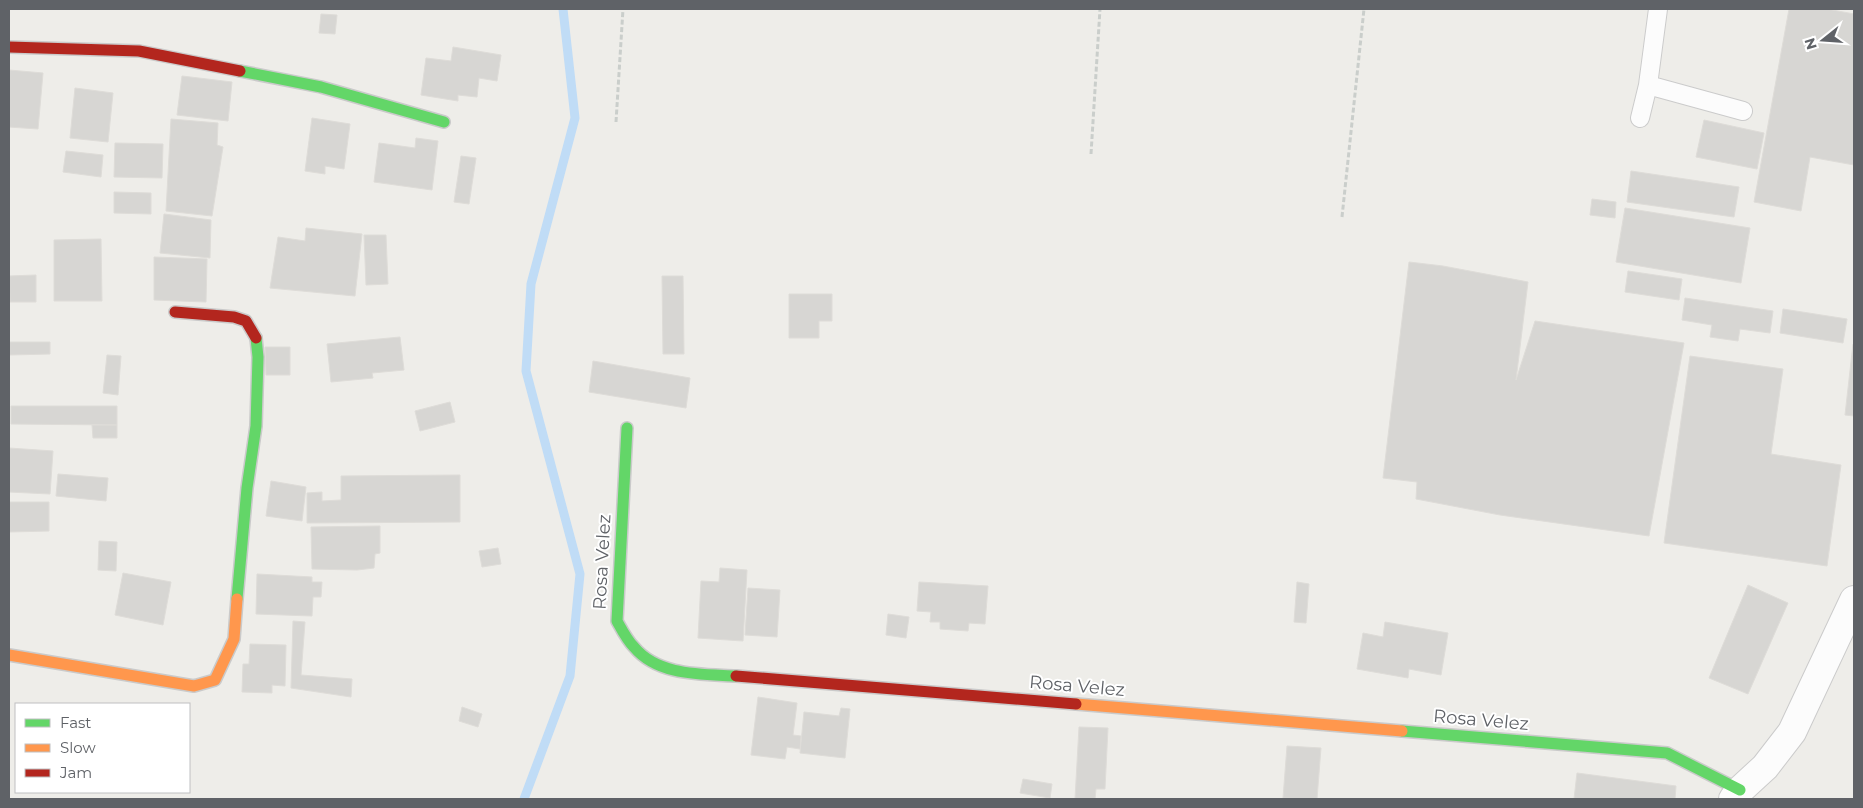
<svg xmlns="http://www.w3.org/2000/svg" width="1863" height="808" viewBox="0 0 1863 808" font-family="Montserrat,sans-serif">
	<style>
		.lines { fill: none; stroke-linecap: round; stroke-linejoin: round }
		.stream { stroke: #c0dcf6; stroke-width: 9 }
		.building { fill: #d7d6d3; stroke: #dedcd8 }
		.lane-casing { stroke: #cbcbcb; stroke-width: 20 }
		.street-casing { stroke: #cbcbcb; stroke-width: 30 }
		.fast-casing { stroke: #cacaca; stroke-width: 14 }
		.slow-casing { stroke: #cacaca; stroke-width: 14 }
		.jam-casing { stroke: #cacaca; stroke-width: 14 }
		.path { stroke: #cacecb; stroke-width: 3; stroke-dasharray: 5 2.5; stroke-linecap: butt }
		.lane { stroke: #fcfcfc; stroke-width: 18 }
		.street { stroke: #fcfcfc; stroke-width: 28 }
		.fast { stroke: #63d668; stroke-width: 11 }
		.slow { stroke: #ff974d; stroke-width: 11 }
		.jam { stroke: #b3261e; stroke-width: 11 }
		.labels { text-anchor: middle; dominant-baseline: central; stroke-width: 4; stroke-linejoin: round; paint-order: stroke }
		.street-label { font-size: 18px; fill: #5f6267; stroke: #fff }
	</style>
	<rect width="100%" height="100%" fill="#eeede9"/>
	<g class="lines">
		<path class="stream" d="M524,799L570,676L580,574L526,371L531,284L575,118L563,9"/>
	</g>
	<path class="building" d="M1789,9H1827L1854,14V165L1810,157L1801,211L1754,202Z
		M321,14L337,15L335,34L319,33Z
		M453,47L501,55L497,81L479,78L477,97L458,95V101L421,95L426,58L451,61Z
		M9,70L43,73L38,129L9,127Z
		M182,76L232,82L228,121L177,115Z
		M75,88L113,93L108,142L70,138Z
		M312,118L350,124L344,169L325,166V174L305,171Z
		M171,119L218,123L217,145L223,147L212,216L166,211Z
		M1704,120L1764,133L1757,169L1696,157Z
		M416,138L438,141L432,190L374,182L379,143L415,148Z
		M115,143L163,144L162,178L114,177Z
		M66,151L103,155L101,177L63,172Z
		M461,156L476,158L469,204L454,202Z
		M1631,171L1739,187L1734,217L1627,202Z
		M114,192L151,193V214L114,213Z
		M1592,199L1616,202L1615,218L1590,215Z
		M1625,208L1750,228L1741,283L1616,262Z
		M164,214L211,220L210,258L160,253Z
		M306,228L362,234L355,296L270,288L278,237L305,241Z
		M364,235H386L388,284L366,285Z
		M101,239L102,301H54V240Z
		M154,257L207,259L206,302L154,300Z
		M1409,262L1443,266L1528,282L1516,380L1535,321L1684,343L1649,536L1500,515L1416,499L1417,482L1383,478Z
		M1628,271L1682,279L1679,300L1625,292Z
		M36,275V302H10L9,276Z
		M662,276H683L684,354H663Z
		M789,294H832V321H819V338H789Z
		M1685,298L1773,311L1770,333L1740,329L1738,341L1710,337L1712,325L1682,320Z
		M1783,309L1847,319L1843,343L1780,333Z
		M400,337L404,370L372,373L373,378L331,382L327,344Z
		M9,342H50V354L9,355Z
		M1853,344H1854V416L1845,415Z
		M265,347H290V375H266Z
		M107,355L121,356L118,395L103,393Z
		M1690,356L1783,369L1771,454L1841,465L1827,566L1664,543Z
		M593,361L690,378L686,408L589,392Z
		M450,402L455,422L420,431L415,411Z
		M11,406H117V425L11,424Z
		M92,425H117V438H93Z
		M9,448L53,451L50,494L9,492Z
		M58,474L108,478L106,501L56,496Z
		M460,475V522L307,523V493L322,492V501L341,500V476Z
		M271,481L306,487L302,521L266,516Z
		M9,502H49V531L9,532Z
		M380,526V553L375,554L374,568L357,570L312,569L311,527Z
		M99,541L117,542L116,571L98,570Z
		M498,548L501,564L482,567L479,551Z
		M720,568L747,570L743,641L698,638L701,581L719,582Z
		M123,573L171,582L163,625L115,615Z
		M257,574L312,577V582H322L321,597H313L312,616L256,614Z
		M919,582L988,586L985,624L969,623L968,631L940,629V622H930L931,612L917,611Z
		M1297,582L1309,584L1306,623L1294,622Z
		M1748,585L1788,603L1748,694L1709,678Z
		M748,588L780,590L777,637L745,635Z
		M888,614L909,617L906,638L886,635Z
		M293,621L305,622L301,675L352,679L351,697L291,688Z
		M1385,622L1448,633L1441,675L1409,669L1408,678L1357,669L1363,633L1383,637Z
		M250,644L286,645L285,686L272,685V693L242,692L243,664H249Z
		M758,697L797,703L793,735L801,736L800,749L787,747L785,759L751,755Z
		M462,707L482,714L478,727L459,721Z
		M841,708L850,709L845,758L800,753L804,712L839,716Z
		M1079,727L1108,728L1105,789H1096L1095,799H1075Z
		M1287,746L1321,748L1317,799L1283,798Z
		M1577,773L1676,786L1675,799H1574Z
		M1023,779L1052,784L1050,798L1020,793Z"/>
	<g class="lines">
		<defs>
			<path id="lane" d="M1648,85L1743,111
				M1640,118L1648,85L1658,9"/>
			<path id="street" d="M1733,799L1740,790L1765,767L1792,732L1854,600"/>
			<path id="fast" d="M240,71L321,87L444,122
				M627,428L617,621C622,630 627,640 634,647C658,676 701,674 736,676
				M237,599L247,488L256,426L258,357L256,338
				M1402,731L1667,753L1740,790"/>
			<path id="slow" d="M9,655L194,686L215,680L234,639L237,599
				M1076,704L1402,731"/>
			<path id="jam" d="M9,47L139,51L240,71
				M175,312L234,317L246,321L256,338
				M736,676L1076,704"/>
		</defs>
		<use href="#lane" class="lane-casing"/>
		<use href="#street" class="street-casing"/>
		<use href="#fast" class="fast-casing"/>
		<use href="#slow" class="slow-casing"/>
		<use href="#jam" class="jam-casing"/>
		<path class="path" d="M616,122L623,9
			M1091,154L1100,9
			M1342,217L1364,9"/>
		<use href="#lane" class="lane"/>
		<use href="#street" class="street"/>
		<use href="#fast" class="fast"/>
		<use href="#slow" class="slow"/>
		<use href="#jam" class="jam"/>
	</g>
	<g class="labels">
		<g class="street-label">
			<text transform="translate(602 562) rotate(-87)">Rosa Velez</text>
			<text transform="translate(1077 686) rotate(5)">Rosa Velez</text>
			<text transform="translate(1481 720) rotate(5)">Rosa Velez</text>
		</g>
	</g>
	<rect width="1863" height="808" fill="none" stroke="#5f6267" stroke-width="20"/>
	<rect x="15" y="703" width="175" height="90" fill="#ffffff" stroke="#bfc0c2"/>
	<rect x="25" y="719" width="25" height="8" fill="#63d668" stroke="#bfc0c2"/>
	<text x="60" y="728" font-size="15" fill="#5f6267">Fast</text>
	<rect x="25" y="744" width="25" height="8" fill="#ff974d" stroke="#bfc0c2"/>
	<text x="60" y="753" font-size="15" fill="#5f6267">Slow</text>
	<rect x="25" y="769" width="25" height="8" fill="#b3261e" stroke="#bfc0c2"/>
	<text x="60" y="778" font-size="15" fill="#5f6267">Jam</text>
	<g transform="translate(1823 40) rotate(253)" stroke="#ffffff" stroke-width="4" paint-order="stroke">
	<path d="M0-4L9 19L0 12L-9 19Z" fill="#5f6267"/>
	<text y="-8" font-size="14" font-weight="bold" text-anchor="middle" fill="#5f6267">N</text>
	</g>
</svg>
